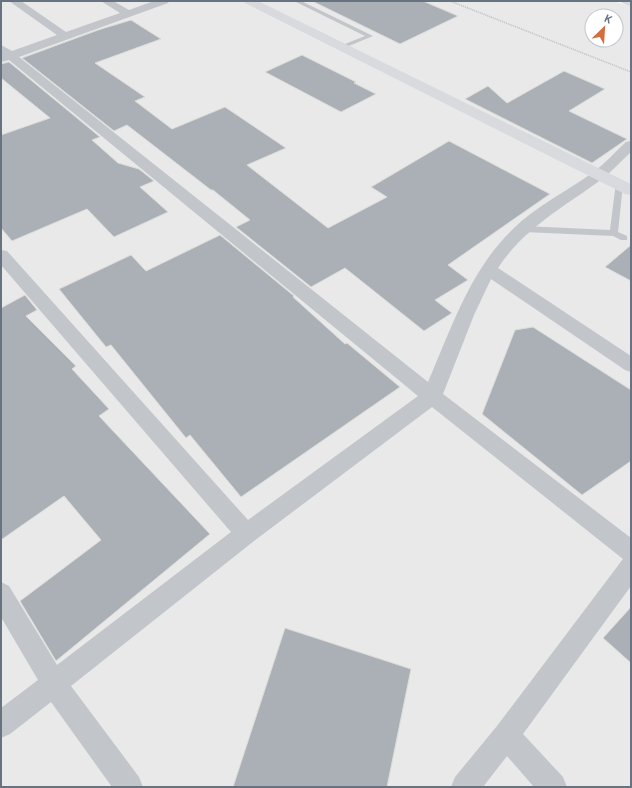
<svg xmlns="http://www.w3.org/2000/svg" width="632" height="788" viewBox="0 0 632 788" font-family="Barlow,sans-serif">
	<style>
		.built { fill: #e8e9e8; fill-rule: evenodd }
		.building { fill: #aab0b6; stroke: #dcdcda }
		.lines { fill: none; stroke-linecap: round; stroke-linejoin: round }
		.path { stroke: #bcbec1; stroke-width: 1.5; stroke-dasharray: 1 1; stroke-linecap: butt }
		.lane { fill: #c2c5c9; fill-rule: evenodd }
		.street { fill: #c2c5c9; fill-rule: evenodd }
		.secondary { fill: #d8dade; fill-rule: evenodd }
	</style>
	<rect width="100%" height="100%" fill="#fafaf8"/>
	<path class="built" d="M1,1H614L631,7V787H1ZM592,16H616V40H592Z"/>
	<path class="building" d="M312,1H423L458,16L400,44Z
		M131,20L161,39L95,63L145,97L135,101L172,129L225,107L286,148L247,165L328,228L387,197L371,187L449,141L550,194L448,265L468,280L435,300L452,313L424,331L345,268L311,287L236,227L250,220L213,190H211L127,125L114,131L22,58L98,30Z
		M302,55L356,82L354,83L376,94L341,112L265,72Z
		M9,62L100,137L92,140L118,163L139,169L154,181L140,187L168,212L114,237L87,209L12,241L1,228V135L50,118L1,78V64Z
		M564,71L605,89L569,111L627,139L592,163L465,99L488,86L507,103Z
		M220,235L294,296L293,297L345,344L347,343L400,387L241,497L190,435L186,438L111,345L106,347L59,289L131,255L146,271Z
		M631,245V281L605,267Z
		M25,295L37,310L26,316L76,366L72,369L109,409L99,416L210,534L56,661L20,601L101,540L64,496L1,540V308Z
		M533,327L631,390V461L582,495L482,414L515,330Z
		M631,607V663L603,638Z
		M285,628L411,669L387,787H233Z"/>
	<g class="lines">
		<path class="path" d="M450,1L631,72"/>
		<path class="lane" d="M294,1H301L373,36L344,48H340V46L365,36Z
			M616,182H619L623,184L618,232L627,236V240H621L613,236L524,232L520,229L524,226L610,230Z"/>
		<path class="street" d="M9,1H21L66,32L120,13L101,1H113L129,10L154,1H169L168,3L19,57L428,382C451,329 470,270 513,229C536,206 566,192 592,173C605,164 615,152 626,142L631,141V152C621,161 612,171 602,179C564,207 524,228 498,268L631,356V372L625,370L491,279L474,315L443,394L631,538V586L523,734L563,777L567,787H534L507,756L483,787H451L455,777L497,726L623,559L432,407L254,541L71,686L139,777L143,787H112L51,702L10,734L1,738V708L38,680L1,617V582L9,586L57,665L231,532L1,265V250L7,251L248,520L418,396L9,60L1,62V55H2L1,45L12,51L57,35Z"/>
		<path class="secondary" d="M243,1H258L631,184V195L625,194L245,3Z
			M620,1H631V7L622,3Z"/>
	</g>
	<rect width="632" height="788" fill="none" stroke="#677380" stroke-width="4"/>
	<g transform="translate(604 28) rotate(25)"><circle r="19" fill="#ffffff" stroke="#c2c7cc"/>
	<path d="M0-3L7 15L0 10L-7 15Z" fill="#d26f40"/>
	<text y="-6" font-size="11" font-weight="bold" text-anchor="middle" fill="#677380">K</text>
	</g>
</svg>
